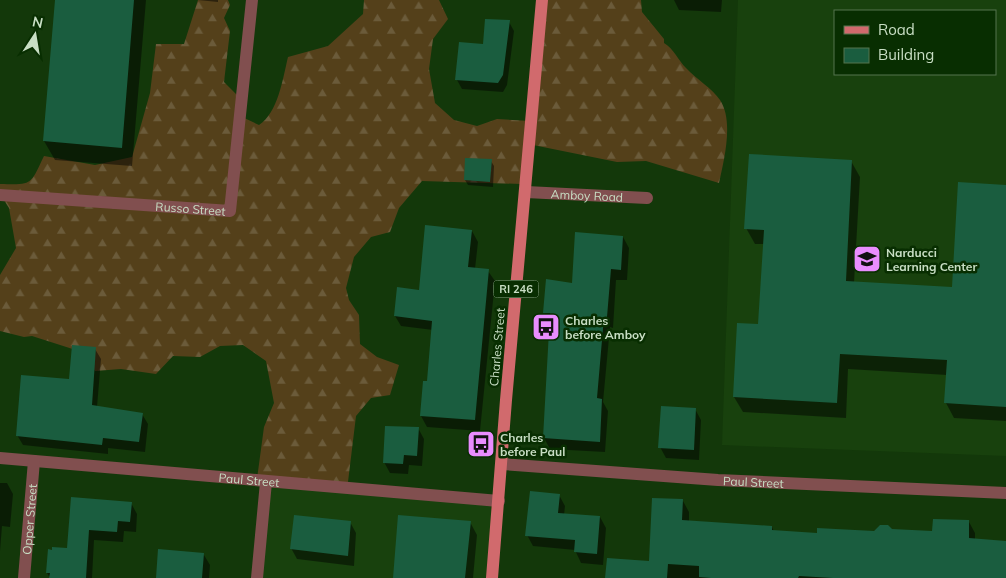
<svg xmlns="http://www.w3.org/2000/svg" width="1006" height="578" viewBox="0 0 1006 578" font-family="Mulish,sans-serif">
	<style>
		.built { fill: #18410d; fill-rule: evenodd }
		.forest { fill: url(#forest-firs) }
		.shadow { fill: #0007 }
		.building { fill: #1a5d3f }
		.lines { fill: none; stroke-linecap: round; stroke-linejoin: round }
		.street { stroke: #814f4f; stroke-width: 12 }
		.primary { stroke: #d16a6d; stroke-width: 12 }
		.labels { text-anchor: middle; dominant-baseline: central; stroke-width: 5; stroke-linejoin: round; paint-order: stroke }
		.shield { fill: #082e01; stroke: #8ea98a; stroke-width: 1 }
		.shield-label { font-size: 11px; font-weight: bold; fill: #c8dec4 }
		.street-label { font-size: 12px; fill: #c8dec4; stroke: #082e01 }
		.poi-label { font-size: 12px; font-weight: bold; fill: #c8dec4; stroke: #082e01; text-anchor: start }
	</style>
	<defs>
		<pattern id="forest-firs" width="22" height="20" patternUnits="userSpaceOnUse" patternTransform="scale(1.25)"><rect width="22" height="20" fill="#54401a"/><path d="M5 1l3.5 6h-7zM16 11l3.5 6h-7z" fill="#6b5b3a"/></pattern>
	</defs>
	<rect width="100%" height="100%" fill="#13380a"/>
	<path class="built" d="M738,0H1006V456L722,445ZM835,11H995V74H835Z
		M265,486L492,503L490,578H258Z"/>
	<path class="forest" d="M198,0H228L230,5L224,18L230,31L224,82L239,97L240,116L259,125C278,113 283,78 288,57L328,46L363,14L364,0H439L448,19L433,39L429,69L435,103L454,120L477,126L497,119L530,121L542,0H641L642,12L664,39V43C674,49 678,60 686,68C696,79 712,88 720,100C734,121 724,160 719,183L646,161L617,162L533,145L522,184L422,181L399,208L390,232L371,237L354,257L346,288L349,300L359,315L360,344L377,357L399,365L390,395L371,398L356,416L347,490L257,479L264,427L274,403L266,361L243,345L220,346L200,357L173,356L156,374L121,369L95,371L82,352L32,336L24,337L0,331V275L16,248L9,208L0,194V184C33,185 30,185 44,156L95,165L132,157L150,93L156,44H184Z"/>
	<path class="shadow" d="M56,0H146L132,166L55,160L44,141Z
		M198,0H218V2Z
		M674,0H722L721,12L679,10Z
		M509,22L514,31L507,85L503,92L462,89L457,80Z
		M491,161L494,166L493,187L468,185L465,180Z
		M851,161L860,177L854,283L953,288L1006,186V421L954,418L946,403L947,375L848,369L846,418L743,412L734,397L759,326L764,244H755L746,228Z
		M472,231L478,242L475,269L488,271L495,281L480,431L427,427L421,416L428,383L433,330L401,326L395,316L420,291Z
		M623,237L629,248L627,280H616L613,328L610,327L603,402L608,411L605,452L550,449L544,438L551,324L545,313Z
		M95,349L101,359L97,407L142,414L148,424L145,452L108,448V454L23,445L17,435L70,381Z
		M695,409L701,420L699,460L666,458L660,447Z
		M418,428L424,439L422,466L409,465L408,474L390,473L384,462Z
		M0,483H7L13,494L10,527L2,526L0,551Z
		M559,495L565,506L564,515L600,517L606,528L603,565L581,563L575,550L533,546L527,535Z
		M72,498L131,503L137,514L136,532L124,531L123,542L94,540L92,578H50L47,573L68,550Z
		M683,501L689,512V521L772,527L774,532L818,534L892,530L933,532L969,522L975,533V540L1006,542V578H607L650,562Z
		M350,522L356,533L354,566L297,559L291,548Z
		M470,522L477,535L473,578H394Z
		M204,555L210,565L209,578H157Z"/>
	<path class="building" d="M55,0H134L122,148L43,141Z
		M485,19L510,20L503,75L498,83L455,80L459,42L483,44Z
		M749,154L852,160L846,281L952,287L958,182L1006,185V407L944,403L947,360L840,354L837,403L733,397L737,323L758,324L764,230L744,229Z
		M465,158L492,159L490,182L464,180Z
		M425,225L472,230L468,267L489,269L475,420L420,416L423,381H427L432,321L394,316L397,287L419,290Z
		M575,232L623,236L621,270L611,269L607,317H604L597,398L602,399L600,442L543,438L550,313H543L546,279L572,283Z
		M72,345L96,347L92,405L143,413L139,442L103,438L102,445L16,436L21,375L69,379Z
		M661,406L696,408L694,450L658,448Z
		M385,426L419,427L417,456L404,455L403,464L383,463Z
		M530,491L560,494L558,513L600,516L597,554L574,552L575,540L525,536Z
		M71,497L132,502L130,522L118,521L117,532L89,530L86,578H49L50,573H46L48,549L52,550V547L67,548Z
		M652,498L683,499L682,520L772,526V530L817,533V528L874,531L880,525H888L892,529L932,531L933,519L969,520V538L1006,541V578H833L799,576L798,578H711L699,577V566L668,564L667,578H605L607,558L649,561Z
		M294,515L351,521L348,556L290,549Z
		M398,515L471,521L465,578H393Z
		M158,549L204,553L202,578H156Z"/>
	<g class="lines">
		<g class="street">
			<path id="s1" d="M526,192L647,198"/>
			<path id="s2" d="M0,195L230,211L252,0"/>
			<path id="s3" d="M0,458L499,501"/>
			<path id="s4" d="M502,464L718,480L1006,493"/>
			<path id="s5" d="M24,578L34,461"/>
			<path d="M257,578L266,482"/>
		</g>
		<path class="primary" d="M492,578L506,400L542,0"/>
	</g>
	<defs>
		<symbol id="school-square" viewBox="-11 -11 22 22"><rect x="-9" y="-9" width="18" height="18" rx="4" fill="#e98dfe" stroke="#082e01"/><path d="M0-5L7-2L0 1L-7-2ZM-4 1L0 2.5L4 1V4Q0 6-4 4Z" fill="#111"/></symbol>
		<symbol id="bus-square" viewBox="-11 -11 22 22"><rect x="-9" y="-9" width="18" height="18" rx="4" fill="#e98dfe" stroke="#082e01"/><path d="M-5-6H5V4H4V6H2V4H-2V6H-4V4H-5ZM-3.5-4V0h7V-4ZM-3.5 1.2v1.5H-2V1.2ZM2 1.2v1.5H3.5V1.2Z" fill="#111"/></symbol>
	</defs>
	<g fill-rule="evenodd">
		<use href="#school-square" x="851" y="243" width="32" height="32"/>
		<use href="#bus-square" x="530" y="311" width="32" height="32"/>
		<use href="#bus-square" x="465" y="428" width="32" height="32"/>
	</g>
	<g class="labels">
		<rect class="shield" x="493.5" y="280.5" width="45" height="17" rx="4"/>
		<g class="shield-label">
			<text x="516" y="289">RI 246</text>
		</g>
		<g class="street-label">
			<text stroke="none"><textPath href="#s1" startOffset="61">Amboy Road</textPath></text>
			<text stroke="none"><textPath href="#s2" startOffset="191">Russo Street</textPath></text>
			<text transform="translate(497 347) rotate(-85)">Charles Street</text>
			<text stroke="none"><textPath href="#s3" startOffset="250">Paul Street</textPath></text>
			<text stroke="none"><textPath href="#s4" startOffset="252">Paul Street</textPath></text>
			<text stroke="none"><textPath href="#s5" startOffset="59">Opper Street</textPath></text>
		</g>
		<g class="poi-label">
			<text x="886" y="252">Narducci<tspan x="886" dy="14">Learning Center</tspan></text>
			<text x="565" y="320">Charles<tspan x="565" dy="14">before Amboy</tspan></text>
			<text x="500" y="437">Charles<tspan x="500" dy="14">before Paul</tspan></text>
		</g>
	</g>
	<rect x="834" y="10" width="162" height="65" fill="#082e01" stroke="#55744f"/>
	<rect x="844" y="26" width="25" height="8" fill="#d16a6d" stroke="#55744f"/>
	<text x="878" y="35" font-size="15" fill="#c8dec4">Road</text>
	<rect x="844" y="48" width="25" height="15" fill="#1a5d3f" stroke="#55744f"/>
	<text x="878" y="60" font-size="15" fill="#c8dec4">Building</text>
	<g transform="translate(35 35) rotate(12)" stroke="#082e01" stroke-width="4" paint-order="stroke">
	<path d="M0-4L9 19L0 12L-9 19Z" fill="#c8dec4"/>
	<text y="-8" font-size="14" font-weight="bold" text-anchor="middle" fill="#c8dec4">N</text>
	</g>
</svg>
